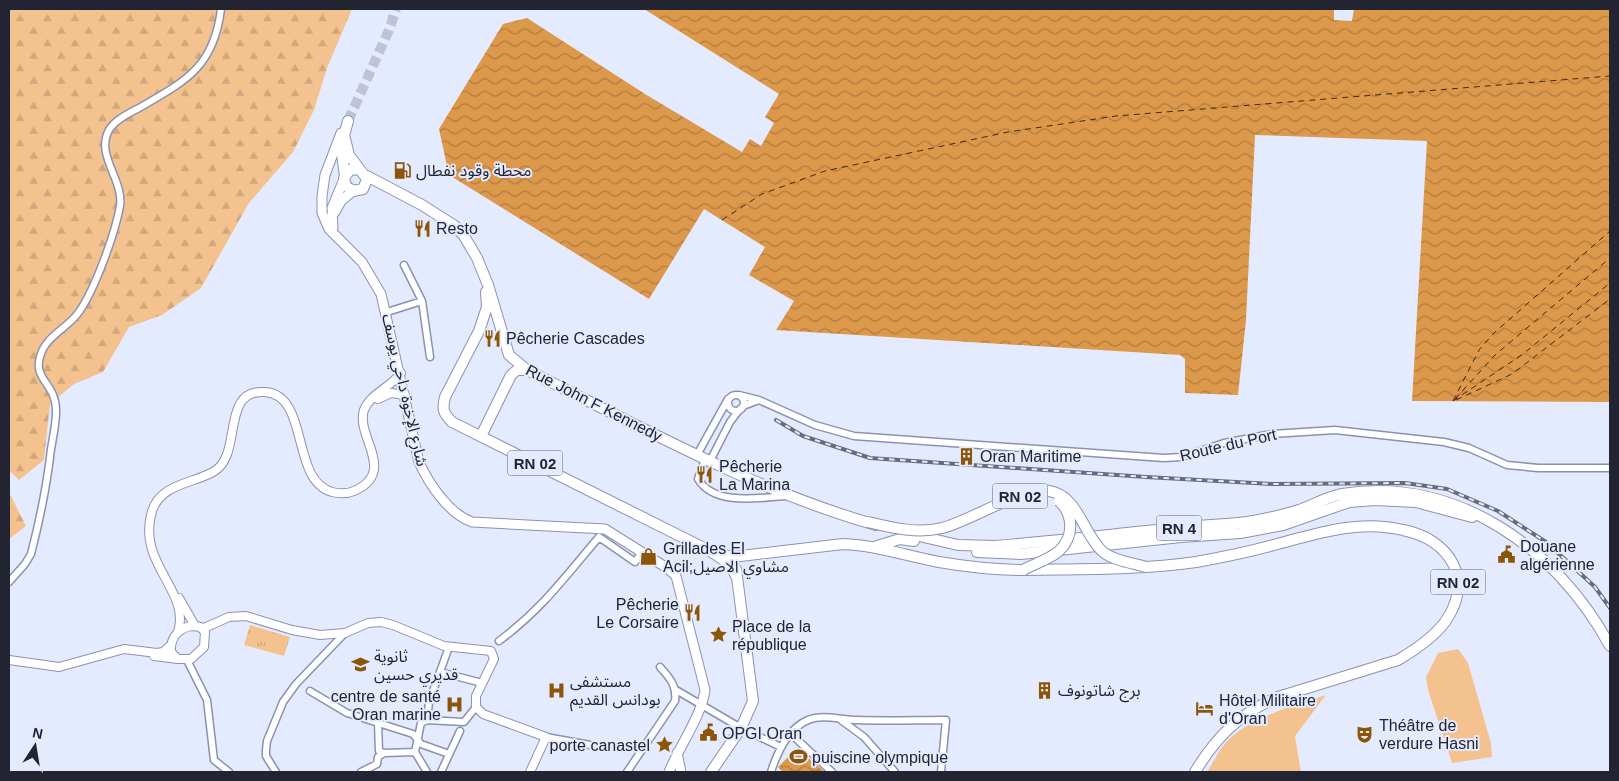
<svg xmlns="http://www.w3.org/2000/svg" width="1619" height="781" viewBox="0 0 1619 781" font-family="Arial,'Noto Sans Arabic',sans-serif">
	<style>
		.forest { fill: url(#forest-firs) }
		.park { fill: url(#park-tufts) }
		.garden { fill: #f4c28f }
		.water { fill: url(#water-waves) }
		.lines { fill: none; stroke-linecap: round; stroke-linejoin: round }
		.ferry { stroke: #442806; stroke-width: 1; stroke-dasharray: 6 5; stroke-linecap: butt }
		.primary-tunnel { stroke: #bec3d5; stroke-width: 10; stroke-dasharray: 10 5; stroke-linecap: butt }
		.minor-casing { stroke: #8a92b1; stroke-width: 9 }
		.tertiary-casing { stroke: #8a92b1; stroke-width: 10 }
		.secondary-casing { stroke: #8a92b1; stroke-width: 11 }
		.primary-casing { stroke: #8a92b1; stroke-width: 12 }
		.minor { stroke: #fff; stroke-width: 6 }
		.tertiary { stroke: #fff; stroke-width: 8 }
		.secondary { stroke: #fff; stroke-width: 9 }
		.primary { stroke: #fff; stroke-width: 10 }
		.rail-casing { stroke: #686c7a; stroke-width: 4 }
		.rail { stroke: #e5ebfe; stroke-width: 2; stroke-dasharray: 5.5; stroke-linecap: butt }
		.primary-bridge-casing { stroke: #8a92b1; stroke-width: 12; stroke-linecap: butt }
		.primary-bridge { stroke: #fff; stroke-width: 10 }
		.labels { text-anchor: middle; dominant-baseline: central; stroke-width: 4; stroke-linejoin: round; paint-order: stroke }
		.shield { fill: #e5ebfe; stroke: #5c606e; stroke-width: 1 }
		.shield-label { font-size: 15px; font-weight: bold; fill: #222531 }
		.poi-label { font-size: 16px; fill: #222531; stroke: #e5ebfe; text-anchor: start }
		.street-label { font-size: 16px; fill: #222531; stroke: #e5ebfe }
	</style>
	<defs>
		<pattern id="forest-firs" width="22" height="20" patternUnits="userSpaceOnUse" patternTransform="scale(1.25)"><rect width="22" height="20" fill="#f4c28f"/><path d="M5 1l3.5 6h-7zM16 11l3.5 6h-7z" fill="#d1a77c"/></pattern>
		<pattern id="park-tufts" width="24" height="20" patternUnits="userSpaceOnUse" patternTransform="scale(1.25)"><rect width="24" height="20" fill="#f4c28f"/><path d="M3 7l-1-3M5 7V3M7 7l1-3M15 17l-1-3M17 17v-4M19 17l1-3" fill="none" stroke="#d1a77c"/></pattern>
		<pattern id="water-waves" width="16" height="10" patternUnits="userSpaceOnUse" patternTransform="scale(1.25)"><rect width="16" height="10" fill="#dc984b"/><path d="M0 5q4-4 8 0t8 0" fill="none" stroke="#b27c3f"/></pattern>
	</defs>
	<rect width="100%" height="100%" fill="#e5ebfe"/>
	<path class="forest" d="M9,9H352L327,68L314,110L293,152L249,203L201,288L162,315L129,327L103,372L74,384L50,404L44,460L19,480L9,470Z
		M9,492L26,526L9,539Z"/>
	<path class="park" d="M250,625L290,637L284,656L244,645Z"/>
	<path class="garden" d="M1458,649L1468,663L1491,743L1492,757L1452,763L1428,690L1426,677L1438,653Z
		M1326,695L1295,736L1301,772H1207C1212,764 1217,754 1223,746C1244,719 1295,705 1326,695Z"/>
	<path class="water" d="M644,9H1334V20L1352,21L1354,9H1610V402L1412,401L1427,141L1255,135L1246,320L1238,395L1185,393V359L1180,355L776,330L794,301L749,275L765,247L704,209L649,299L449,175L439,129L503,24L527,18L645,94L742,152L750,139L761,146L774,123L765,117L779,94Z
		M797,748L825,772H783L778,767Z"/>
	<g class="lines">
		<path class="ferry" d="M722,220L762,194L825,171L1008,132L1116,116L1610,76
			M1455,399L1495,355L1610,258
			M1456,400L1512,374L1610,299
			M1453,401L1479,350L1494,333L1610,231
			M1453,401L1523,354L1610,283"/>
		<path class="primary-tunnel" d="M348,121L389,30L396,9"/>
		<defs>
			<path id="minor" d="M404,265L422,301L430,357
				M387,312L422,301
				M739,395L759,400L743,406
				M728 403a8 8 0 1 1 16 0a8 8 0 1 1-16 0Z
				M759,400L815,425L854,436L1164,458L1182,457L1224,443L1272,434L1335,430L1444,442L1469,448L1507,465L1538,468H1610
				M697,455L728,399
				M705,459L698,479C714,506 759,498 785,496
				M710,461L730,422L740,409
				M9,582L25,564L31,554C40,519 47,485 51,449C53,437 56,424 56,412C57,384 33,380 40,357C45,336 67,329 79,312C95,289 115,234 120,206C124,180 95,155 109,130C115,120 129,113 139,108C186,81 214,67 221,9
				M499,641C542,609 565,577 599,537L635,562L642,552
				M187,660L207,700L214,760L229,772
				M440,672L482,683
				M676,690L741,728L781,747
				M310,691L347,713L413,734L421,744L449,754
				M427,720L429,702L449,647
				M841,720L864,737L895,772
				M378,723L379,751L384,753L415,752
				M791,734L832,772
				M546,737L590,745
				M276,772L266,756V750L267,741L283,702L296,684L345,633
				M361,772L377,764L378,757L384,753
				M427,772L415,752L421,723L427,720L464,722L476,707
				M441,772L460,731
				M627,772L675,701C677,686 670,678 660,667
				M771,772C777,753 787,729 808,720C823,714 841,720 857,720C887,721 916,720 946,720L941,772"/>
			<path id="tertiary" d="M378,399L391,393L405,395
				M179,598L195,626
				M191,626L200,627L205,632L204,647L191,659H178L171,652C170,638 178,629 191,626Z
				M197,626L204,628L229,617L246,616L292,630L320,635L345,633L368,623L381,622L393,625L444,646L491,651L494,659L476,696V707L483,714L546,737L530,772
				M178,632C191,590 136,564 152,511C161,484 191,484 213,472C244,456 219,389 265,392C310,395 290,480 332,492C340,494 347,494 354,491C398,472 355,436 364,410C371,393 390,388 401,373
				M154,656L178,659
				M9,660L59,667L124,649L157,653L163,652L171,645"/>
			<path id="secondary" d="M341,133L325,175L322,196V213L329,229L362,262L381,294L419,462C429,484 449,514 472,522L605,529L667,568L676,576L705,690C702,715 679,747 669,772
				M335,212L341,201L353,191
				M333,228L332,208L344,179
				M677,753L681,772"/>
			<path id="primary" d="M344,135L349,155L367,179L363,189L353,191L346,186L344,178L350,170L359,169
				M345,176L341,147L348,121
				M367,176L422,205L455,226L464,236L477,258L488,285L509,355L527,370C641,427 753,490 876,525
				M486,292L487,307L479,331L445,397C442,409 443,413 452,422L710,551L730,564L736,576
				M481,436L511,375L517,370H527
				M902,532L958,545L995,546C1055,541 1115,534 1176,528C1200,525 1224,525 1247,522C1265,519 1283,515 1299,510C1313,505 1327,497 1342,494C1456,476 1557,548 1610,646
				M874,547L900,539L914,541
				M710,551L732,557L843,544C875,545 907,556 939,562C968,567 997,570 1026,570C1082,569 1140,570 1196,562C1224,557 1253,551 1281,543C1322,532 1360,520 1403,530C1450,539 1475,580 1445,622C1433,638 1415,650 1398,660L1278,697C1240,713 1216,737 1195,772
				M977,552L1021,554L1181,537L1240,533L1283,525L1349,502L1375,500L1416,502L1472,517
				M711,772L741,728L753,701L736,569"/>
		</defs>
		<use href="#minor" class="minor-casing"/>
		<use href="#tertiary" class="tertiary-casing"/>
		<use href="#secondary" class="secondary-casing"/>
		<use href="#primary" class="primary-casing"/>
		<use href="#minor" class="minor"/>
		<use href="#tertiary" class="tertiary"/>
		<use href="#secondary" class="secondary"/>
		<use href="#primary" class="primary"/>
		<defs>
			<path id="rail" d="M776,420L803,436L870,458L1146,477L1273,484L1405,483L1447,489L1498,511L1546,542L1595,587L1610,608"/>
		</defs>
		<use href="#rail" class="rail-casing"/>
		<use href="#rail" class="rail"/>
		<defs>
			<path id="primary-bridge" d="M868,522C893,528 917,534 942,528C971,521 1023,486 1049,491C1079,496 1083,535 1103,552C1114,561 1133,563 1146,567
				M1023,570C1034,564 1050,559 1059,551C1074,537 1074,515 1059,501"/>
		</defs>
		<use href="#primary-bridge" class="primary-bridge-casing"/>
		<use href="#primary-bridge" class="primary-bridge"/>
	</g>
	<defs>
		<symbol id="fuel-bare" viewBox="-9 -9 18 18"><path d="M-5.5-6h7V0h2V4h1.3V-2.5L3-4.5l.8-.8L6-3V5H2.5V1h-1V6h-7ZM-4.2-4.7v3.2H.2V-4.7Z" fill="#8c5508" stroke="#e5ebfe" stroke-width="2.5" paint-order="stroke"/></symbol>
		<symbol id="restaurant-bare" viewBox="-9 -9 18 18"><path d="M-5-6h1v4h1v-4h1v4h1v-4h1v5L-1.5 .5V6h-2V.5L-5-1ZM5-6V6H3V1.5H1.5Q1.5-4 5-6Z" fill="#8c5508" stroke="#e5ebfe" stroke-width="2.5" paint-order="stroke"/></symbol>
		<symbol id="building-bare" viewBox="-9 -9 18 18"><path d="M-4-6H4V6H1V3H-1V6H-4ZM-2.5-4.3h1.7v1.8h-1.7ZM.8-4.3h1.7v1.8H.8ZM-2.5-1h1.7V.8h-1.7ZM.8-1h1.7V.8H.8Z" fill="#8c5508" stroke="#e5ebfe" stroke-width="2.5" paint-order="stroke"/></symbol>
		<symbol id="civic-bare" viewBox="-9 -9 18 18"><path d="M-.6-6.5H3V-4.5H.6V-3L4-1V1h2V6H-6V1h2V-1L-.6-3ZM-1.2 2.5V6h2.4V2.5Z" fill="#8c5508" stroke="#e5ebfe" stroke-width="2.5" paint-order="stroke"/></symbol>
		<symbol id="shop-bare" viewBox="-9 -9 18 18"><path d="M-5-2.5h2.3a2.7 3.5 0 0 1 5.4 0H5L5.5 6h-11ZM-1.5-2.5h3a1.5 2.3 0 0 0-3 0Z" fill="#8c5508" stroke="#e5ebfe" stroke-width="2.5" paint-order="stroke"/></symbol>
		<symbol id="sight-bare" viewBox="-9 -9 18 18"><path d="M0-6L1.8-2.2L6-1.7L2.9 1.2L3.7 5.4L0 3.3L-3.7 5.4L-2.9 1.2L-6-1.7L-1.8-2.2Z" fill="#8c5508" stroke="#e5ebfe" stroke-width="2.5" paint-order="stroke"/></symbol>
		<symbol id="school-bare" viewBox="-9 -9 18 18"><path d="M0-5L7-2L0 1L-7-2ZM-4 1L0 2.5L4 1V4Q0 6-4 4Z" fill="#8c5508" stroke="#e5ebfe" stroke-width="2.5" paint-order="stroke"/></symbol>
		<symbol id="hospital-bare" viewBox="-9 -9 18 18"><path d="M-5-5h3v3.5h4V-5h3V5h-3V1.5h-4V5h-3Z" fill="#8c5508" stroke="#e5ebfe" stroke-width="2.5" paint-order="stroke"/></symbol>
		<symbol id="hotel-bare" viewBox="-9 -9 18 18"><path d="M-6-4.5h1.5V1H6V5H4.5V3h-9V5H-6ZM-4 0a1.8 1.8 0 1 1 3.6 0ZM.5 0V-2.5h3Q6-2.5 6 0Z" fill="#8c5508" stroke="#e5ebfe" stroke-width="2.5" paint-order="stroke"/></symbol>
		<symbol id="theatre-bare" viewBox="-9 -9 18 18"><path d="M-5-5.5Q0-4 5-5.5V0Q5 5 0 6Q-5 5-5 0ZM-3.3-2.5H-1v1.5H-3.3ZM1-2.5H3.3v1.5H1ZM-2.8 1Q0 5.5 2.8 1Z" fill="#8c5508" stroke="#e5ebfe" stroke-width="2.5" paint-order="stroke"/></symbol>
		<symbol id="stadium-bare" viewBox="-9 -9 18 18"><path d="M0-5a6.5 5 0 1 0 0 10a6.5 5 0 1 0 0-10ZM-3.5-1.8h7v3.6h-7Z" fill="#8c5508" stroke="#e5ebfe" stroke-width="2.5" paint-order="stroke"/></symbol>
	</defs>
	<g fill-rule="evenodd">
		<use href="#fuel-bare" x="390" y="158" width="25" height="25"/>
		<use href="#restaurant-bare" x="410" y="216" width="25" height="25"/>
		<use href="#restaurant-bare" x="480" y="326" width="25" height="25"/>
		<use href="#building-bare" x="954" y="444" width="25" height="25"/>
		<use href="#restaurant-bare" x="692" y="462" width="25" height="25"/>
		<use href="#civic-bare" x="1494" y="542" width="25" height="25"/>
		<use href="#shop-bare" x="636" y="544" width="25" height="25"/>
		<use href="#restaurant-bare" x="680" y="600" width="25" height="25"/>
		<use href="#sight-bare" x="706" y="622" width="25" height="25"/>
		<use href="#school-bare" x="348" y="652" width="25" height="25"/>
		<use href="#hospital-bare" x="544" y="678" width="25" height="25"/>
		<use href="#building-bare" x="1032" y="678" width="25" height="25"/>
		<use href="#hospital-bare" x="442" y="692" width="25" height="25"/>
		<use href="#hotel-bare" x="1192" y="696" width="25" height="25"/>
		<use href="#civic-bare" x="696" y="720" width="25" height="25"/>
		<use href="#theatre-bare" x="1352" y="722" width="25" height="25"/>
		<use href="#sight-bare" x="652" y="732" width="25" height="25"/>
		<use href="#stadium-bare" x="786" y="744" width="25" height="25"/>
	</g>
	<g class="labels">
		<g class="shield">
			<rect x="507.5" y="450.5" width="55" height="25" rx="4"/>
			<rect x="992.5" y="483.5" width="55" height="25" rx="4"/>
			<rect x="1156.5" y="515.5" width="45" height="25" rx="4"/>
			<rect x="1430.5" y="569.5" width="55" height="25" rx="4"/>
		</g>
		<g class="shield-label">
			<text x="535" y="463">RN 02</text>
			<text x="1020" y="496">RN 02</text>
			<text x="1179" y="528">RN 4</text>
			<text x="1458" y="582">RN 02</text>
		</g>
		<g class="poi-label">
			<text x="416" y="170">محطة وقود نفطال</text>
			<text x="436" y="228">Resto</text>
			<text x="506" y="338">Pêcherie Cascades</text>
			<text x="980" y="456">Oran Maritime</text>
			<text x="719" y="466">Pêcherie<tspan x="719" dy="18">La Marina</tspan></text>
			<text x="1520" y="546">Douane<tspan x="1520" dy="18">algérienne</tspan></text>
			<text x="663" y="548">Grillades El<tspan x="663" dy="18">Acil;مشاوي الاصيل</tspan></text>
			<text x="679" y="604" text-anchor="end">Pêcherie<tspan x="679" dy="18">Le Corsaire</tspan></text>
			<text x="732" y="626">Place de la<tspan x="732" dy="18">république</tspan></text>
			<text x="374" y="656">ثانوية<tspan x="374" dy="18">قديري حسين</tspan></text>
			<text x="570" y="681">مستشفى<tspan x="570" dy="18">بودانس القديم</tspan></text>
			<text x="1058" y="690">برج شاتونوف</text>
			<text x="441" y="696" text-anchor="end">centre de santé<tspan x="441" dy="18">Oran marine</tspan></text>
			<text x="1219" y="700">Hôtel Militaire<tspan x="1219" dy="18">d'Oran</tspan></text>
			<text x="1379" y="725">Théâtre de<tspan x="1379" dy="18">verdure Hasni</tspan></text>
			<text x="722" y="733">OPGI Oran</text>
			<text x="650" y="745" text-anchor="end">porte canastel</text>
			<text x="812" y="757">puiscine olympique</text>
		</g>
		<g class="street-label">
			<text transform="translate(405 390) rotate(77)">شارع الإخوة داحي يوسف</text>
			<text transform="translate(594 403) rotate(27)">Rue John F Kennedy</text>
			<text transform="translate(1228 445) rotate(-13)">Route du Port</text>
		</g>
	</g>
	<rect width="1619" height="781" fill="none" stroke="#222531" stroke-width="20"/>
	<g transform="translate(35 746) rotate(12)" stroke="#e5ebfe" stroke-width="4" paint-order="stroke">
	<path d="M0-4L9 19L0 12L-9 19Z" fill="#222531"/>
	<text y="-8" font-size="14" font-weight="bold" text-anchor="middle" fill="#222531">N</text>
	</g>
</svg>
